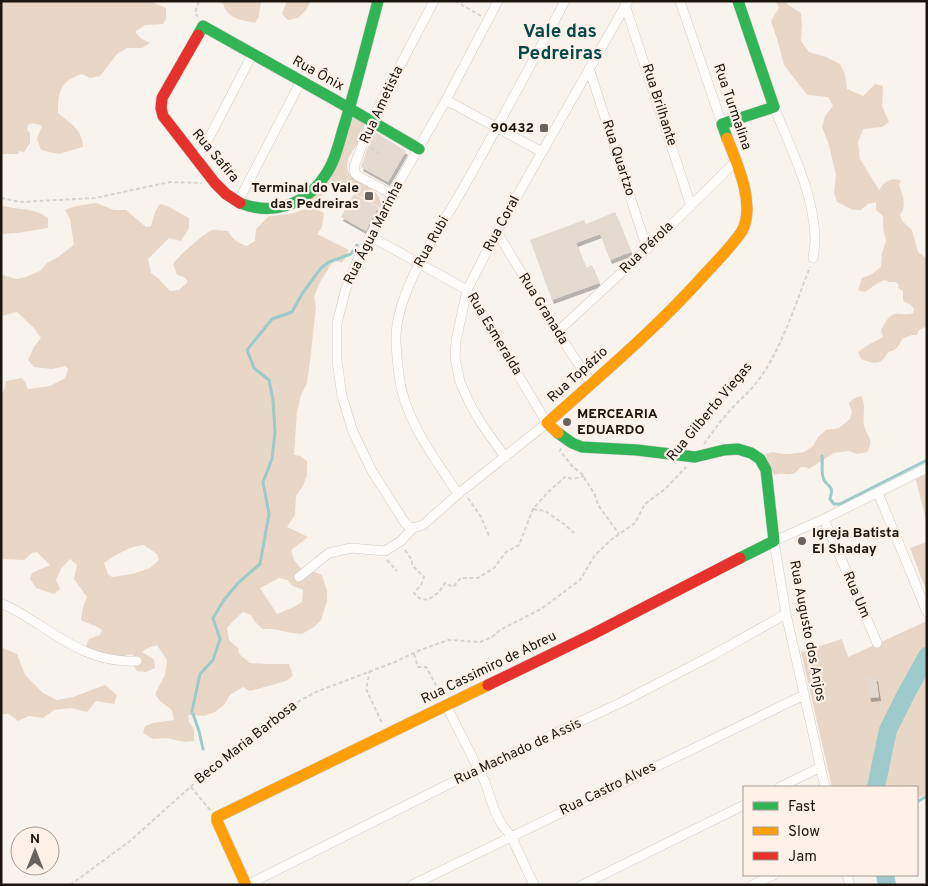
<svg xmlns="http://www.w3.org/2000/svg" width="928" height="886" viewBox="0 0 928 886" font-family="Overpass,sans-serif">
	<style>
		.green { fill: #e8d7c6; fill-rule: evenodd }
		.lines { fill: none; stroke-linecap: round; stroke-linejoin: round }
		.stream { stroke: #9dcaca; stroke-width: 3 }
		.river { stroke: #9dcaca; stroke-width: 18 }
		.building { fill: #e4dad0; filter: url(#shadow) }
		.street-casing { stroke: #d1cbc5; stroke-width: 10 }
		.fast-casing { stroke: #d1cbc5; stroke-width: 12 }
		.slow-casing { stroke: #d1cbc5; stroke-width: 12 }
		.jam-casing { stroke: #d1cbc5; stroke-width: 12 }
		.path { stroke: #d6d4d2; stroke-width: 2; stroke-dasharray: 4 2.5; stroke-linecap: butt }
		.street { stroke: #fefdfc; stroke-width: 9 }
		.fast { stroke: #30b455; stroke-width: 11 }
		.slow { stroke: #ff9f0a; stroke-width: 11 }
		.jam { stroke: #e5322d; stroke-width: 11 }
		.poi-dot { fill: #69635d; stroke: #fef2e8; stroke-width: 2 }
		.labels { text-anchor: middle; dominant-baseline: central; stroke-width: 4.5; stroke-linejoin: round; paint-order: stroke }
		.street-label { font-size: 14px; fill: #1c160f; stroke: #fef2e8 }
		.poi-label { font-size: 14px; font-weight: bold; fill: #1c160f; stroke: #fef2e8; text-anchor: end }
		.district-label { font-size: 19px; font-weight: bold; fill: #05484b; stroke: #fef2e8 }
	</style>
	<defs>
		<filter id="shadow"><feDropShadow dx="2" dy="4" stdDeviation="0" flood-color="#0004"/></filter>
	</defs>
	<rect width="100%" height="100%" fill="#f9f3ed"/>
	<path class="green" d="M1,1H150L166,8V19L163,24L145,25L135,32L142,39L150,43L142,48H127L117,54L100,76L90,78L82,74C60,81 58,92 58,113C71,124 82,129 83,147L59,154L41,150L37,139L42,126C37,124 33,122 28,125L27,130L30,133V143L24,152L19,151L18,154H1Z
		M215,1H261L259,16L255,23C240,19 229,20 223,4Z
		M286,1H311L306,10L298,18L288,20L282,14L286,3Z
		M776,1H787V4L801,13L802,25L801,41L809,52L826,57L840,64L845,74L847,89L863,96L875,84L883,86L882,106L889,122L882,127L863,129L858,142L860,159L879,190C883,182 893,176 901,181L899,185C903,196 907,205 900,215L902,221L912,230L918,252L927,259V326L919,330L917,335H912L902,339C898,347 897,350 888,352C881,366 874,364 861,359L858,352L868,345L883,337L881,330C884,325 888,315 895,314C902,313 906,316 913,313L914,309L910,304L906,303L903,300V291L898,288L899,285L896,282H889L885,280C878,282 871,288 865,292L858,290L862,278L872,274L881,267L882,253L886,241L883,228V216L876,210V202L868,204L861,210H853L837,202L834,193L836,175L829,145L822,127L825,116L833,106L828,97L807,95L784,65L777,39L771,21L779,8Z
		M355,118L366,123L364,134L348,158C340,189 383,179 381,208L332,181L316,203L309,199L353,119Z
		M96,203L114,210H126L146,227L151,226L155,212L160,204L167,206L189,218V228L181,241L169,238L148,259L151,273L158,278L170,291L179,290L188,282L184,277L177,275L173,264C176,258 206,232 212,230C217,229 223,231 228,231C232,239 238,243 247,246L255,241L256,229L269,216L290,214L302,210L314,208L324,213L322,227L317,234L349,250L342,263L334,260L320,282L314,297L316,307L311,353L307,383L301,395L297,412L294,455L300,456L307,461V475L303,486L296,496L295,515L287,527L308,537L291,550L294,560L302,570L315,572L322,575L327,591V601L321,620L314,627L302,634L292,633L273,629H263L255,622L251,615L243,612L234,620L227,628L229,640L238,648L239,654L250,663L266,664H289L293,676L286,681L250,691L243,687L230,695L224,705L215,712L204,716L188,715L189,722L194,729V741L185,742L166,738L153,739L143,733L145,726L153,723L174,720L172,710L160,701L155,694L165,675L167,660L157,645L148,648L142,652L154,659L155,668L146,672L137,671L132,662L133,654L127,655L118,661L101,663V654L86,647L89,639L100,635L102,630C96,625 88,624 81,620L83,607L87,597L74,579L77,565L70,559L61,569L56,580L60,589L54,594L36,588L30,579L32,573L50,565L37,552L32,553L24,560L1,559V393L4,391L6,381L22,378L25,382L28,389L50,386L65,378L68,369L65,366L52,369L34,367L28,360L34,347L41,338L33,327L17,312L1,316V273L3,275L16,279L26,277L40,271L47,263L58,257L74,245L70,219L65,210L76,206ZM144,545L157,554L159,560L150,568L132,574L112,577L108,574L104,563C115,555 130,546 144,545ZM279,578L288,580L291,585L303,590L302,602L294,607L277,614L260,588Z
		M1,205C18,211 32,206 48,218V228L17,233L1,234Z
		M861,396C867,405 862,415 864,425C866,436 875,438 867,452L857,454L849,451L834,453L809,469C798,462 800,473 791,474C785,475 782,472 774,475L765,454L773,452L783,454H790L804,452L813,446L818,437L826,430L839,428L850,419L852,412L849,403L853,399Z
		M927,471V523L915,477Z
		M927,542V593L910,548Z
		M927,621V794L917,799V787H832L801,652L842,639L848,657Z
		M1,647L17,654L25,675L43,693L57,700L73,697L105,685L117,695L114,704L96,701L87,712L71,708L54,710L43,718L29,716L18,721L9,714H1Z"/>
	<g class="lines">
		<path class="stream" d="M822,456C823,463 821,470 823,477C826,489 835,482 830,499L834,504H840L927,460
			M203,749L199,731L192,711L200,674L213,660L220,639L213,618L224,600L238,583L260,564L269,514L263,482L272,459L275,432L273,400L269,380L254,368L247,350L272,319L292,312L302,294L321,268L329,262L351,254L357,245
			M917,802L927,796"/>
		<path class="river" d="M876,787L888,730L906,694L927,656
			M885,875L887,885"/>
	</g>
	<path class="building" d="M375,132L406,151L388,182L361,167L371,139Z
		M354,194L378,207L366,231L341,217Z
		M615,212L631,252L610,260L600,234L576,243L586,268L592,265L599,283L552,300L530,240L584,220L586,224Z
		M876,677L879,697L869,698L866,678Z"/>
	<g class="lines">
		<defs>
			<path id="street" d="M680,1L722,124
				M625,5L691,206
				M589,68L647,249
				M446,100L542,152
				M774,107C791,149 814,193 815,239C815,245 814,252 813,258
				M197,161L252,55
				M392,194L358,176L355,173L354,167L371,121L434,1
				M238,202L301,81
				M497,232L557,332L592,384
				M370,236L467,290L547,423L458,494L423,525L413,528
				M557,332L647,249L735,162
				M505,457L481,423L470,404L460,382L455,358L456,341L467,290L500,226L628,1
				M878,493L927,612
				M458,494C438,463 413,431 403,395C398,378 397,359 396,342C394,292 441,228 465,185C499,124 532,63 565,1
				M824,519L877,643
				M413,528L408,526L405,523L372,471L353,432L342,396L337,361V323L346,288L358,259L390,198L446,100L498,1
				M299,577L329,553L351,548L385,551L401,541L413,528
				M1,603C49,625 80,664 137,661
				M446,705L485,782L495,812L502,825L511,836L534,885
				M780,787L821,767
				M825,787L786,614L774,541L824,519L927,468
				M847,875L850,885
				M247,885L479,769L622,702L711,656L786,614
				M412,885L804,695
				M582,885L744,805
				M752,885L774,875"/>
			<path id="fast" d="M198,35L203,26L335,100L419,149
				M727,138L722,124L774,107L738,1
				M240,203C272,216 305,205 324,177C336,161 339,141 345,123C357,83 367,42 378,1
				M558,433L572,443L582,447L637,450L695,457L724,450L738,449L751,453L760,459L766,470L774,541L740,558"/>
			<path id="slow" d="M558,433L547,423C601,375 657,328 705,274C718,260 732,246 742,231C756,205 737,163 727,138
				M246,885L217,821V817L488,685"/>
			<path id="jam" d="M198,35L162,98L161,108L163,116L215,183L226,194L240,203
				M488,685L593,634L740,558"/>
		</defs>
		<use href="#street" class="street-casing"/>
		<use href="#fast" class="fast-casing"/>
		<use href="#slow" class="slow-casing"/>
		<use href="#jam" class="jam-casing"/>
		<path class="path" d="M455,1L481,16
			M198,17L195,13L199,1
			M371,148L381,154
			M1,198L20,202L95,198L170,182L202,183
			M704,444C713,431 722,419 733,407C741,399 750,391 757,382C781,351 795,305 810,267
			M561,448L560,451L573,467L582,474L595,495L598,505L619,534
			M468,498L481,517L489,536
			M533,509L545,511L564,524L574,533
			M405,550L412,560V565L424,577L421,585L414,593L419,598L428,600L439,592L445,583L453,587L461,578H478L494,568L506,552L519,545L533,509L547,493L565,477L573,479L584,476
			M387,560L397,571
			M414,654L418,667H426L442,696
			M370,670L366,689L382,723
			M191,787L210,810
			M70,885L130,841L215,765L270,726L290,706L316,692L395,662L418,651L448,640L480,642L492,637L500,630L541,609L580,580L595,555L612,539L635,523L645,504L665,489L686,467"/>
		<use href="#street" class="street"/>
		<use href="#fast" class="fast"/>
		<use href="#slow" class="slow"/>
		<use href="#jam" class="jam"/>
	</g>
	<g class="poi-dot">
		<rect x="539" y="123" width="10" height="10" rx="2.5"/>
		<rect x="364" y="191" width="10" height="10" rx="2.5"/>
		<circle cx="567" cy="422" r="5"/>
		<circle cx="802" cy="541" r="5"/>
	</g>
	<g class="labels">
		<g class="street-label">
			<text transform="translate(318 74) rotate(29)">Rua Ônix</text>
			<text transform="translate(382 105) rotate(-65)">Rua Ametista</text>
			<text transform="translate(659 105) rotate(72)">Rua Brilhante</text>
			<text transform="translate(732 107) rotate(71)">Rua Turmalina</text>
			<text transform="translate(215 156) rotate(50)">Rua Safira</text>
			<text transform="translate(618 158) rotate(72)">Rua Quartzo</text>
			<text transform="translate(502 224) rotate(-62)">Rua Coral</text>
			<text transform="translate(374 233) rotate(-63)">Rua Água Marinha</text>
			<text transform="translate(432 242) rotate(-61)">Rua Rubi</text>
			<text transform="translate(647 248) rotate(-44)">Rua Pérola</text>
			<text transform="translate(543 309) rotate(58)">Rua Granada</text>
			<text transform="translate(494 334) rotate(59)">Rua Esmeralda</text>
			<text transform="translate(578 375) rotate(-42)">Rua Topázio</text>
			<text transform="translate(710 412) rotate(-50)">Rua Gilberto Viegas</text>
			<text transform="translate(856 595) rotate(67)">Rua Um</text>
			<text transform="translate(807 631) rotate(79)">Rua Augusto dos Anjos</text>
			<text transform="translate(489 668) rotate(-26)">Rua Cassimiro de Abreu</text>
			<text transform="translate(246 743) rotate(-38)">Beco Maria Barbosa</text>
			<text transform="translate(518 752) rotate(-25)">Rua Machado de Assis</text>
			<text transform="translate(608 789) rotate(-26)">Rua Castro Alves</text>
		</g>
		<g class="poi-label">
			<text x="534" y="128">90432</text>
			<text x="359" y="188">Terminal do Vale<tspan x="359" dy="16">das Pedreiras</tspan></text>
			<text x="577" y="414" text-anchor="start">MERCEARIA<tspan x="577" dy="16">EDUARDO</tspan></text>
			<text x="812" y="533" text-anchor="start">Igreja Batista<tspan x="812" dy="16">El Shaday</tspan></text>
		</g>
		<g class="district-label">
			<text x="560" y="32">Vale das<tspan x="560" dy="22">Pedreiras</tspan></text>
		</g>
	</g>
	<rect width="928" height="886" fill="none" stroke="#1c160f" stroke-width="5"/>
	<rect x="743" y="786" width="175" height="90" fill="#fef2e8" stroke="#a49a91"/>
	<rect x="753" y="802" width="25" height="8" fill="#30b455" stroke="#a49a91"/>
	<text x="788" y="811" font-size="15" fill="#1c160f">Fast</text>
	<rect x="753" y="827" width="25" height="8" fill="#ff9f0a" stroke="#a49a91"/>
	<text x="788" y="836" font-size="15" fill="#1c160f">Slow</text>
	<rect x="753" y="852" width="25" height="8" fill="#e5322d" stroke="#a49a91"/>
	<text x="788" y="861" font-size="15" fill="#1c160f">Jam</text>
	<g transform="translate(35 851)"><circle r="24" fill="#fef2e8" stroke="#a49a91"/>
	<path d="M0-4L9 19L0 12L-9 19Z" fill="#69635d"/>
	<text y="-8" font-size="14" font-weight="bold" text-anchor="middle" fill="#1c160f">N</text>
	</g>
</svg>
